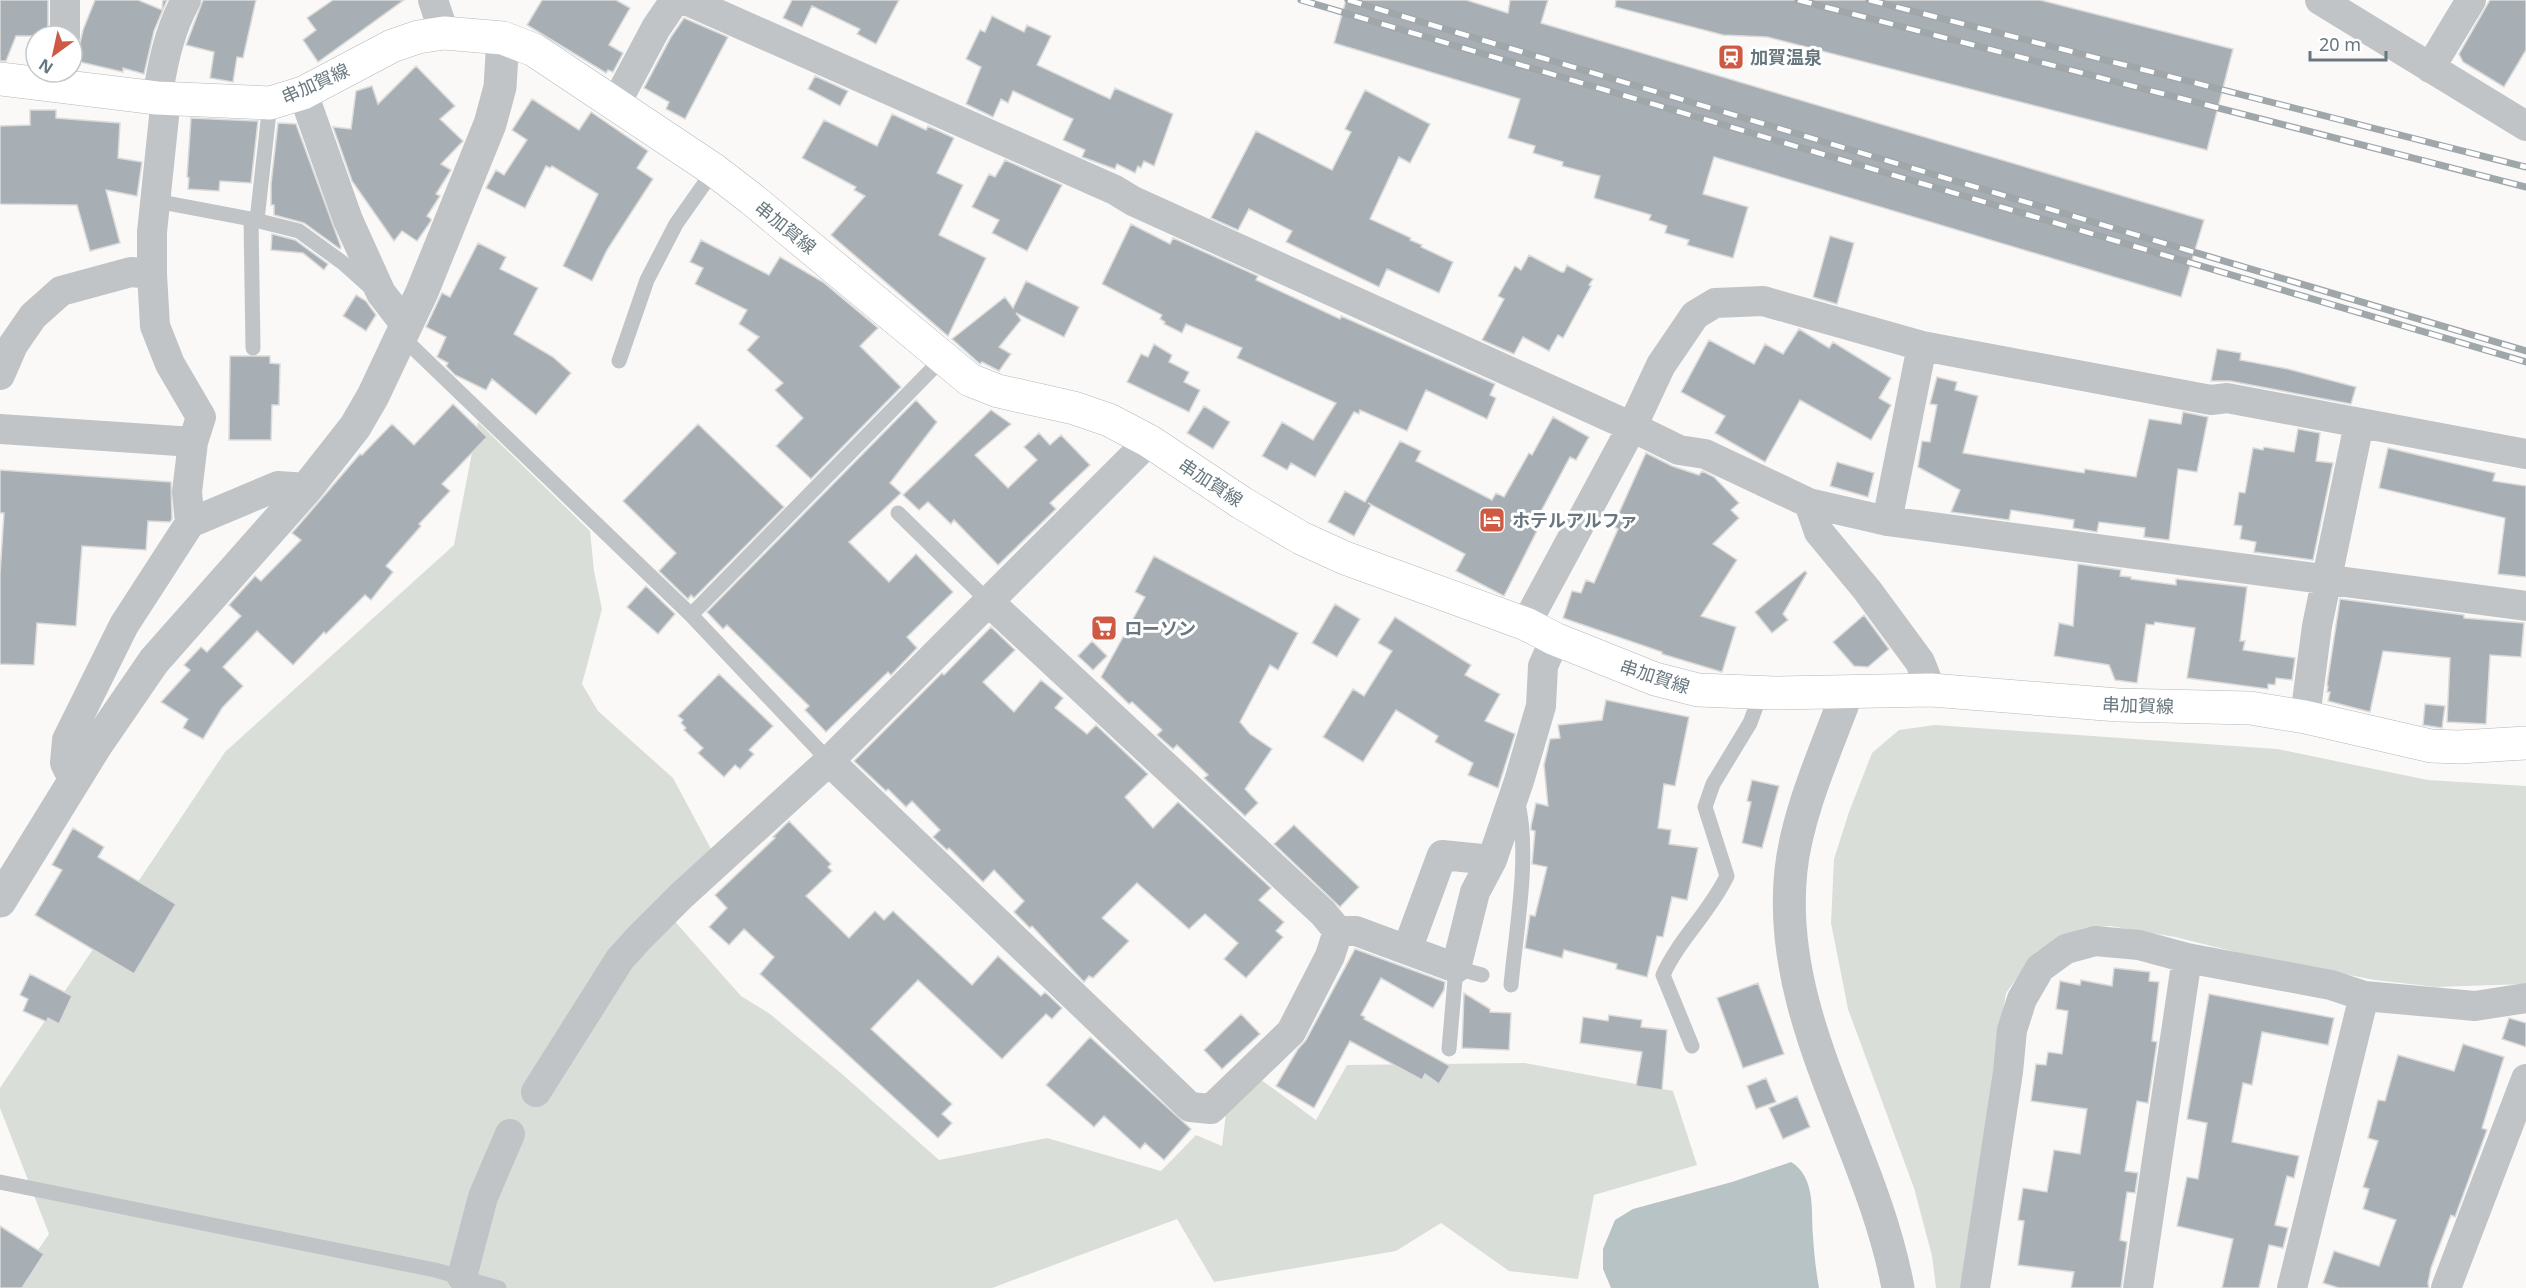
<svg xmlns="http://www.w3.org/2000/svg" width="2526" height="1288" viewBox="0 0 2526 1288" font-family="'Noto Sans','Noto Sans JP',sans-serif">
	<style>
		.green { fill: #daded8 }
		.water { fill: #b8c3c6 }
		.building { fill: #a7afb4; stroke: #dbdbda; stroke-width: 1.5 }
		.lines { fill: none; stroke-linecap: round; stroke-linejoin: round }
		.secondary-casing { stroke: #b2b8bc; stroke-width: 34 }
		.service { stroke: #c0c4c7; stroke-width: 15 }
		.minor { stroke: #c0c4c7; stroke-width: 30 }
		.tertiary { stroke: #c0c4c7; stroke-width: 33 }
		.secondary { stroke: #fff; stroke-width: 33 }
		.rail-casing { stroke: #a0a7ab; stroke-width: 7 }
		.rail { stroke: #fff; stroke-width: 4.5; stroke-dasharray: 14; stroke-linecap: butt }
		.labels { text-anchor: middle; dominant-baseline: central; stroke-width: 6; stroke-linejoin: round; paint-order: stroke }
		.poi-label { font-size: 18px; font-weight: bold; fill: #68777f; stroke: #fff; text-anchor: start }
		.street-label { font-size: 18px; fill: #68777f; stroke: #fff }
	</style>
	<rect width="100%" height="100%" fill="#faf9f8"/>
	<path class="green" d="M478,422L590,531L594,571L602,609L582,684L598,711L673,778L711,849L656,900L741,996L770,1014L842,1074L939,1160L1047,1138L1161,1171L1196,1135L1222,1146L1226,1113L1260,1079L1316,1120L1347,1065L1525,1063L1673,1091L1697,1165L1594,1195L1578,1279L1509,1271L1441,1223L1396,1251L1214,1282L1177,1219L992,1288H12L49,1234L0,1108V1088L225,752L454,545Z
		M1935,725L2277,749L2428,780L2526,786V984L2436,987L2375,980L2256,957L2175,937L2110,926L2084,928L2061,937L2036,952L2006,993L1960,1288H1936L1932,1256L1914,1188L1848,1009L1831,923L1834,859L1849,812L1872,753L1899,730Z"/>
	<path class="water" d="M1791,1162C1816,1177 1811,1211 1813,1236C1814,1253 1816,1271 1819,1288H1611L1603,1269V1249L1615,1220L1633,1209L1732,1182Z"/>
	<path class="building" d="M0,0H48V36H16L6,61H0Z
		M95,0H138L162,10L163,0H167L154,31L144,74L123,68V72L76,61L83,30Z
		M203,0H256L243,58L237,57L233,82L210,78L214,52L186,45Z
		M333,0H404L318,62L303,40L316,30L307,18Z
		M542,0H616L630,8L609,45L623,53L613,72L608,70L606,73L527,25Z
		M792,0H899L876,44L857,34L860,29L812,6L802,27L783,18Z
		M1346,0H1466L1508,13L1510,0H1548L1541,23L2204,220L2181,297L1714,157L1703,194L1748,207L1733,258L1687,245L1689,240L1665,233L1667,226L1649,220L1651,215L1594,198L1600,176L1562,166L1563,162L1533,153L1535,146L1508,138L1520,99L1334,43Z
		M1616,0H2040L2233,49L2207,150L1767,37L1723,35L1615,7Z
		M2490,0H2526V50L2504,87L2463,62L2459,54Z
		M992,16L1024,32L1027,25L1051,36L1037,65L1110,99L1115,88L1173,114L1154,166L1144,161L1141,168L1138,166L1135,173L1117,164L1115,169L1082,157L1085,150L1063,140L1073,119L1013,91L1008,103L1001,99L993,117L966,104L981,67L966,59L980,30L985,32Z
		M684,18L728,37L685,119L666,109L669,102L644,88L671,37Z
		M416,66L455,106L440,119L463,141L441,164L451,170L436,194L440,196L427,216L431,219V221L417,241L402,231L394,241L352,181L333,127L351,129L356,91L372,86L378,104Z
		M815,76L848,91L840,106L808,89Z
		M1365,90L1430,124L1410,163L1399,157L1370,219L1411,238L1410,240L1422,245L1421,247L1453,262L1439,293L1387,269L1379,287L1286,242L1292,231L1249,209L1238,230L1211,218L1256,131L1332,170L1351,132L1345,129Z
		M532,99L579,130L591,112L648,151L637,168L653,179L607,250L592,281L563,266L598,194L552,166L550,168L546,166L525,208L486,188L496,170L504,175L527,140L512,130Z
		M30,110H56V118L120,123L118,158L142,162L137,196L106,190L120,243L90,251L77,205L0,204V126L30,125Z
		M892,114L926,130L928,126L954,138L937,173L963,185L939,235L986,258L948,336L831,235L865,196L854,190L856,187L802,158L824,120L877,146Z
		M191,118L258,121L251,183L220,181L219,191L188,189L189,178L187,177Z
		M278,123L296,124L341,247L340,249L304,223L274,215V205H271V184Z
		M1005,160L1062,185L1027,251L992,233L999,220L972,207L989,174L995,177Z
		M1131,224L1170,244L1173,238L1258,276L1256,280L1340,319L1341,316L1495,384L1490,395L1496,398L1487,419L1426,390L1407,431L1360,410L1359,414L1354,412L1315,477L1291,463L1287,470L1262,456L1282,422L1313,440L1336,403L1237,358L1242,348L1186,324L1182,333L1164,324L1165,322L1160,319L1162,315L1102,284Z
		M272,234L295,240L328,264L324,270L303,253L271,250Z
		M1830,236L1854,243L1837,304L1813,297Z
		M701,240L769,275L780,257L823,282L878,328L860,346L901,387L811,479L776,446L803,418L775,390L783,383L747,350L759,337L739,324L747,310L695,284L703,268L690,262Z
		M478,243L506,257L500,269L538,288L514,334L553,357L571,373L536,415L492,379L486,390L455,375L446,366L448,363L437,357L446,337L426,327L442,293L450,297Z
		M1529,255L1561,272H1564L1567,265L1593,279L1589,285L1591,286L1563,338L1558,335L1549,351L1523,337L1514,354L1482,340L1504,299L1498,296L1515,266L1521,270Z
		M1026,281L1079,307L1064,337L1016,313L1021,320L999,347L1011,354L999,371L982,362L980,364L952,339L1005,297L1013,308Z
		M356,295L366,301L376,315L366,331L343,316Z
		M1799,329L1829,348L1833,342L1891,378L1879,398L1891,405L1871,440L1800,400L1765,462L1715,433L1725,416L1681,392L1709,340L1754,364L1765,344L1783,354Z
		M1154,344L1172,355L1169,362L1189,372L1184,382L1200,390L1189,412L1127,382L1141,354L1148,357Z
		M2217,349L2241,353L2240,360L2288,369L2356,387L2351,404L2230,381H2211Z
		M230,356H270V363L280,364L279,405H272L271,440H229Z
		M1937,377L1957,382L1955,390L1978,396L1963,453L2084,473L2085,469L2136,477L2149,419L2181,424L2183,412L2208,417L2197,472L2178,469L2169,540L2144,537L2145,528L2099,522L2097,532L2073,528L2074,520L2011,510L2009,520L1951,512L1960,490L1918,467L1922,441L1930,442L1937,405L1930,404Z
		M916,400L937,422L890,483L901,493L849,542L889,582L916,554L953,592L907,637L917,648L891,675L888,672L826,732L805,710L809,706L727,625L723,629L707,612Z
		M453,404L487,437L442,484L450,491L419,524L421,526L386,566L393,572L371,600L365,595L326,634L324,632L293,665L257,631L223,667L243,686L222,708L203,739L183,728L188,719L161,702L190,670L184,665L201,647L207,652L241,616L229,605L255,576L261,581L301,540L292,533L360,454L362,455L392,424L414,445Z
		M1204,406L1230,422L1213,449L1187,433Z
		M991,410L1011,424L975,455L1008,488L1037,460L1024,447L1039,433L1050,445L1061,435L1090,465L1050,503L1056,509L998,565L954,520L951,524L928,502L919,510L903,495Z
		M1553,417L1589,437L1576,460L1570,457L1539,515L1544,517L1504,596L1456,571L1465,554L1368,503L1371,505L1354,536L1328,522L1345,491L1365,502L1400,441L1421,451L1416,461L1492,500L1496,493L1504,497L1529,453L1532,455Z
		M698,424L784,507L694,598L691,595L688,599L659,571L676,553L623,501Z
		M2298,429L2320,433L2316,461L2333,463L2313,560L2254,552L2256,542L2240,539L2242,526L2234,525L2239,492L2245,493L2253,448L2263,450L2264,447L2294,452Z
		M2388,448L2495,473L2493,481L2526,486V577L2498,574L2505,518L2379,488Z
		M1646,453L1672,466L1699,475L1702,471L1714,477L1739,503L1731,510L1739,518L1713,544L1737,560L1701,616L1736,627L1722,672L1662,654V652L1563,618L1572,591L1581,593L1586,580L1594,583L1618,529L1613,526Z
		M1837,462L1874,473L1868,497L1830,486Z
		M0,470L171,482L172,519L170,522L148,521L146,550L82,546L76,626L37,623L34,665L0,664V574L4,513H0Z
		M1154,556L1298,633L1278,670L1270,665L1240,722L1250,734L1272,749L1245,789L1258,803L1245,816L1204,778L1208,775L1177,745L1173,749L1157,735L1162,730L1132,702L1129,704L1101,677L1145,597L1135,592Z
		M2078,564L2121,570L2120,576L2131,577V579L2176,585V579L2247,587L2240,641H2245L2243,650L2295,658L2292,680L2276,678L2275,685L2268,684V689L2187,678L2195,628L2155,622L2154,625L2146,624L2137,683L2115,680L2109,665L2054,656L2059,623L2073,626Z
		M1805,571L1807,573L1783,614L1788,620L1772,633L1755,612Z
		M646,586L675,614L658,634L627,607Z
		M2340,599L2464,615V618L2524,623L2521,657L2490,655L2486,724L2447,722L2450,658L2383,651L2370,712L2328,701L2330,692H2327L2328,686L2327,685Z
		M1335,604L1360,619L1337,657L1312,643Z
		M1864,615L1889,649L1868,667L1854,666L1833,642Z
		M1395,617L1471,665L1465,675L1500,694L1485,721L1515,734L1498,788L1468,775L1473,763L1435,742L1438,736L1396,710L1363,762L1323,737L1353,689L1364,696L1392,651L1378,643Z
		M991,627L1015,650L983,682L1014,712L1041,680L1063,698L1055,708L1087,734L1096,725L1148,774L1125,797L1153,828L1178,802L1271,888L1259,900L1284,922L1276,931L1283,937L1246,978L1224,959L1238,943L1205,914L1189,929L1137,883L1102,918L1129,941L1093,978L1089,976L1084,982L1032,926L1030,928L1014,912L1024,901L994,870L983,882L949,848L947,850L933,837L940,830L912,801L906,807L888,789L886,791L854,761L942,673L944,675Z
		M1092,641L1107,656L1093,670L1078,656Z
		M719,674L773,726L749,750L754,754L740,769L735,765L724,777L698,753L703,748L684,730L686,728L681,723L683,720L678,716Z
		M1606,700L1689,717L1675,786L1664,784L1658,828L1671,830L1669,844L1698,848L1687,900L1672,897L1663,937L1657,936L1647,977L1616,969L1617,964L1564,950L1562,958L1525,948L1530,915L1535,916L1547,867L1532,864L1535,831L1531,830V826L1536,803L1548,806L1544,765L1550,739L1560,738L1558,725L1602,720Z
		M2425,704L2445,706L2442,728L2423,725Z
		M1752,780L1779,786L1762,848L1742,843L1751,802L1747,801Z
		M789,821L831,864L828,867L832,871L806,896L849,938L875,911L884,920L893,911L972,985L998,956L1041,996L1045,992L1062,1008L1052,1019L1046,1014L1002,1059L918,980L871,1029L952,1104L942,1114L952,1123L938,1138L760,974L774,957L744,929L729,945L709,927L727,908L715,895L775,838L773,837Z
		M1294,825L1359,887L1340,907L1274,844Z
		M73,828L104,847L98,857L176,904L134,974L35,915L62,870L52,865Z
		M1355,949L1445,982L1444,990L1433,1008L1381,978L1361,1015L1365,1017L1364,1019L1450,1066L1439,1084L1425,1074L1422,1080L1350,1041L1314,1108L1276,1086L1298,1049L1306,1040Z
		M2114,968L2150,972L2149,981L2159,982L2152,1041L2157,1042L2148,1103L2137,1101L2125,1171L2138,1173L2135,1193L2127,1192L2120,1240L2127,1242L2121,1288H2071L2074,1272L2018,1265L2024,1221L2018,1220L2023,1188L2047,1192L2054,1150L2080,1154L2087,1109L2031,1101L2036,1064L2046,1065L2048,1052L2062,1054L2068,1011L2056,1009L2060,981L2080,985L2081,980L2112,986Z
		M30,974L72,996L59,1024L48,1018L47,1022L23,1011L28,999L20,995Z
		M1758,983L1784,1054L1743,1068L1717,998Z
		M1464,993L1490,1009V1012L1511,1013L1509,1050L1462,1048Z
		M2209,994L2334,1018L2328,1045L2262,1032L2252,1085L2243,1083L2232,1142L2299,1156L2294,1178L2287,1176L2275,1225L2288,1228L2283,1248L2269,1245L2259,1288H2222L2233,1239L2177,1226L2187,1177L2198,1179L2207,1123L2187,1119Z
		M1241,1014L1260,1034L1222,1069L1204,1050Z
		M1609,1015L1642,1020L1641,1027L1667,1030L1662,1090L1636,1086L1642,1052L1580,1043L1583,1017L1608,1021Z
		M2509,1018L2526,1023V1047L2502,1039Z
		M1090,1037L1191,1129L1164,1160L1145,1143L1140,1149L1104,1116L1094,1127L1046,1085Z
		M2463,1044L2504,1057L2482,1128L2487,1130L2455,1217L2451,1215L2431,1268L2428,1283L2429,1288H2339L2323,1283L2334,1251L2379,1266L2396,1220L2363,1209L2369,1189L2363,1187L2378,1141L2368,1138L2378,1100L2385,1101L2398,1055L2454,1071Z
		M1766,1078L1776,1102L1756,1109L1747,1086Z
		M1797,1096L1810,1127L1783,1139L1769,1108Z
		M0,1226L44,1254L22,1288H0Z"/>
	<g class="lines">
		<defs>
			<path id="secondary" d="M0,79L157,98L270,103L303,93L392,46L418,37L444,33L503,38L534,50L714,170L753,200L970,380L998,391L1074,408L1109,420L1149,441L1242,503L1301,538L1345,558L1526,624L1555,639L1655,679L1698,690L1775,693L1931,690L2118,705L2250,708L2305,717L2431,746L2459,747L2526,743"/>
		</defs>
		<use href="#secondary" class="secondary-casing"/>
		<path class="service" d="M156,201L251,219L299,231L343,263L372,289
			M251,219L253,348
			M257,220L270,103
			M400,335L691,615
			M619,361L647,280L676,224L714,170
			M898,513L988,601
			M829,761L691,615L942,359
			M1511,985C1516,930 1531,852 1517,800
			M1692,1046L1663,975C1679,939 1710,912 1727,876L1705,807L1713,784L1750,723L1761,693
			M1449,1049L1456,968L1482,975
			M0,1182L435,1270L499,1288"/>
		<path class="minor" d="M65,0V36
			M433,0L444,33
			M686,0L1115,190L1133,201L1632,427L1679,450L1705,454L1809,503L1887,521L2526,606
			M2320,0L2526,126
			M2430,68L2471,0
			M303,93L348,220L381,293L405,324
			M157,98C163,63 169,31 186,0
			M615,105L656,28L675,0
			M0,375L13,345L33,316L61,291L131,272L152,274
			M0,429L193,442
			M1809,503L1819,532L1867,590L1920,662L1931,690
			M1887,521L1922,346
			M190,523L278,486L307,488
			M988,601L1323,913L1338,931
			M1526,624L1632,427L1661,365L1695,315L1715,303L1763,301L1922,346L2211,400L2227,398L2526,454
			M2305,717L2317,626L2359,424
			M829,761L1190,1107L1211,1109L1291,1032L1330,956L1338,931
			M74,781L65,763L67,740L124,625L190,523L187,492L193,442L201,417L170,364L155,326L152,274V232L166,98
			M1338,931H1356L1456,968L1475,892L1492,860L1519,781L1541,706L1543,666L1555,639
			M1407,950L1442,855L1492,860
			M536,1092L620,959L640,937L681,896L829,761L1149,441
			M462,1277L483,1197L510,1134
			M1975,1288L2008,1072L2012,1030L2022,999L2040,968L2066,949L2095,941L2139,945L2187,958L2331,985L2364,996L2475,1006L2526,998
			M2138,1288L2187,958
			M2292,1288L2364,996
			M2446,1288L2526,1079"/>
		<path class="tertiary" d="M1847,693C1827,747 1797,813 1791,870C1775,1018 1872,1146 1898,1288
			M0,901L95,747L154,661L307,488L355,427L373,396L422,292L490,124L500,87L503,38"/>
		<use href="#secondary" class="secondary"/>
		<defs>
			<path id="rail" d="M1301,0L2526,362
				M1348,0L2526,351
				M1798,0L2526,187
				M1869,0L2526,167"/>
		</defs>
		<use href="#rail" class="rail-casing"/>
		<use href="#rail" class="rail"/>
	</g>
	<defs>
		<symbol id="station-square" viewBox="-11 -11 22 22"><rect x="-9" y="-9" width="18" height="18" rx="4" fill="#ce5a44" stroke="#fff"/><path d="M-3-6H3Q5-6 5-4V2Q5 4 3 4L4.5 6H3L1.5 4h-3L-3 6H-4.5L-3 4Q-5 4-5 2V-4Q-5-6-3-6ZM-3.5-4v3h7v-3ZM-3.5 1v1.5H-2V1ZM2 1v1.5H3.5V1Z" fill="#fff"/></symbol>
		<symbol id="hotel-square" viewBox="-11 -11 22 22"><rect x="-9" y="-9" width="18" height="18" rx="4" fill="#ce5a44" stroke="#fff"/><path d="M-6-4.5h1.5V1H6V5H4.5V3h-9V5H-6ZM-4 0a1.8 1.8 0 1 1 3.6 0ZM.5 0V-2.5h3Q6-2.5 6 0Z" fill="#fff"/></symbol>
		<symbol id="supermarket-square" viewBox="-11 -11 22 22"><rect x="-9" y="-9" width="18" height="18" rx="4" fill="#ce5a44" stroke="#fff"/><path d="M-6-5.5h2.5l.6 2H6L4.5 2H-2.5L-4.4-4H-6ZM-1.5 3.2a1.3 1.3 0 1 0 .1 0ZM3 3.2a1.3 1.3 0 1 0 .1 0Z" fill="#fff"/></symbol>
	</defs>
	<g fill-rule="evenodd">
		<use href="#station-square" x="1716" y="42" width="30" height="30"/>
		<use href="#hotel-square" x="1477" y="505" width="30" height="30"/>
		<use href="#supermarket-square" x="1089" y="613" width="30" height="30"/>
	</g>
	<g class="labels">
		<g class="poi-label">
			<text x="1750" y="57">加賀温泉</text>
			<text x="1512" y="520">ホテルアルファ</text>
			<text x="1124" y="628">ローソン</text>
		</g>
		<g class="street-label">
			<text transform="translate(315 83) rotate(-24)">串加賀線</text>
			<text transform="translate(786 227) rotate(39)">串加賀線</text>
			<text transform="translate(1211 482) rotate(33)">串加賀線</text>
			<text transform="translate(1655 676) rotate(18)">串加賀線</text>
			<text transform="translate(2138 705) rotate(2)">串加賀線</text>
		</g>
	</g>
	<g transform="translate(54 54) rotate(213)"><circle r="28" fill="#ffffff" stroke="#c3c9cc" stroke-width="1.5"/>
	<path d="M0-4.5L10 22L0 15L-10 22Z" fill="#ce5a44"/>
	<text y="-9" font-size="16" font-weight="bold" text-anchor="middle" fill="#68777f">N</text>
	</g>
	<path d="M2310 51v9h76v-9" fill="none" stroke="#68777f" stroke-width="3"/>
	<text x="2319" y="51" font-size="18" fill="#68777f" stroke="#ffffff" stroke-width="4.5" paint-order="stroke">20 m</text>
</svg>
